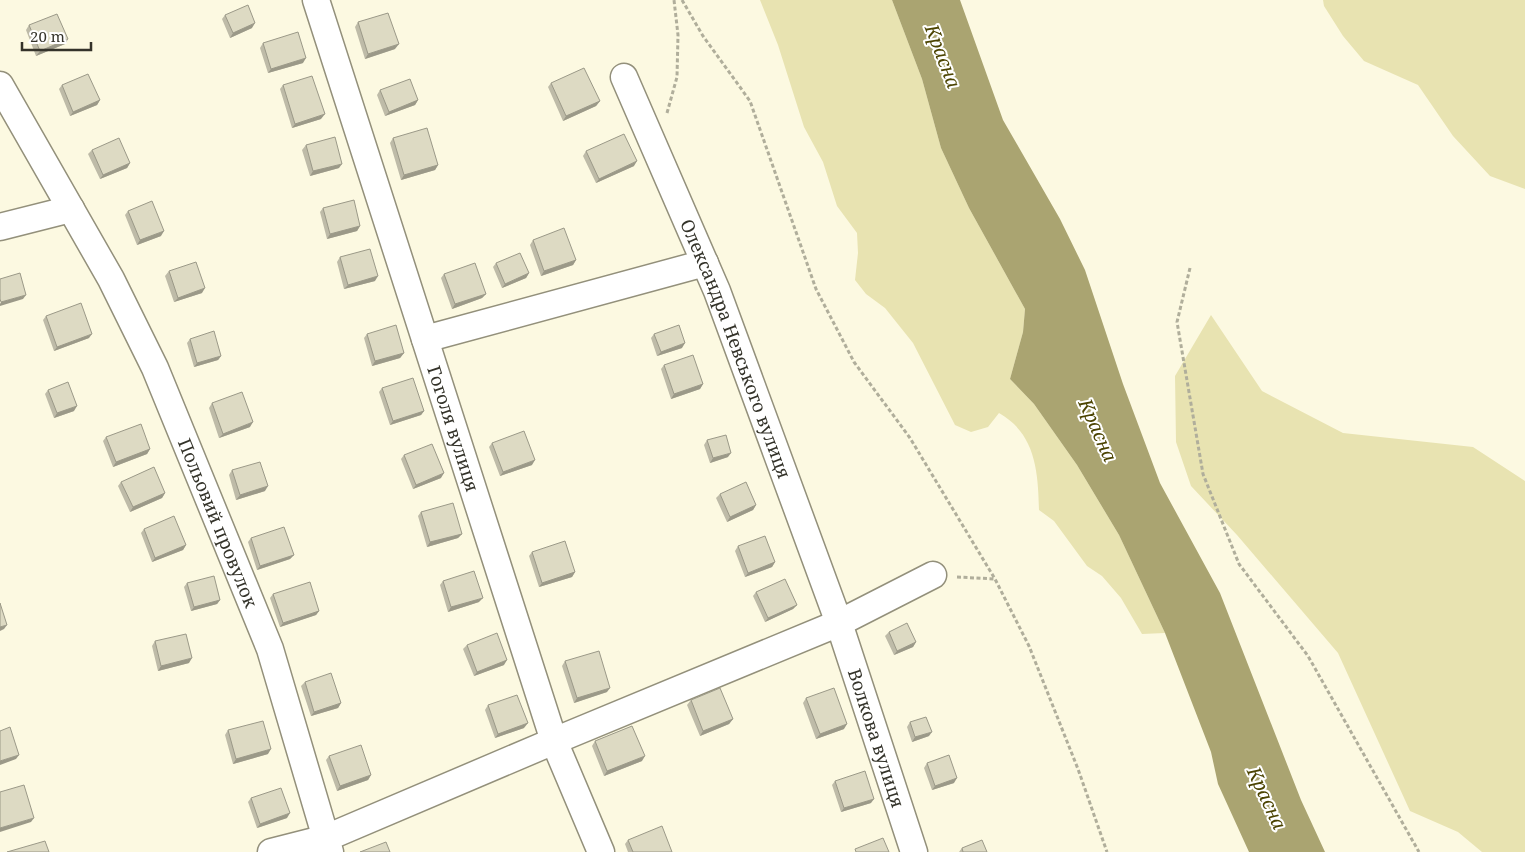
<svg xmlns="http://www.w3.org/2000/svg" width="1525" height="852" viewBox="0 0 1525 852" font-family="'Noto Serif',serif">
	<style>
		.green { fill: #e8e3b1 }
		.water { fill: #aaa471 }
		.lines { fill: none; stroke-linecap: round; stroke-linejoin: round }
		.minor-casing { stroke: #93907b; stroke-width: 29 }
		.path { stroke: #b0ae9b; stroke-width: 3; stroke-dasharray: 4 2.5; stroke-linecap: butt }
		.minor { stroke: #fff; stroke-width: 26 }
		.wall { fill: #bebba8 }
		.shaded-wall { fill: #9b9988 }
		.building { fill: #dddac3; stroke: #9b9988 }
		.labels { text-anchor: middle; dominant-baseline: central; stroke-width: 4; stroke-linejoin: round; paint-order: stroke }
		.street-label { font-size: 18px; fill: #34332a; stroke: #fff }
		.water-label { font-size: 19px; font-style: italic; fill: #4b4301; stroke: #fff }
	</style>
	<rect width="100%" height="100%" fill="#fcf9e1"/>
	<path class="green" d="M760,0H892L922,79L941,148L969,208L1025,309L1023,332L1010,379L1034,404L1077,465L1119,535L1165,633L1142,634L1121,598L1102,576L1087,566L1054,521L1039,510C1038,472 1036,434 999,413L988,427L971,432L955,425L913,343L885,308L866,294L855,280L858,253L857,233L837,206L823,162L804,127L778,45Z
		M1323,0H1525V189L1490,176L1453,136L1418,85L1364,61L1343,36L1324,6Z
		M1211,315L1262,391L1343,433L1473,447L1525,481V852H1482L1458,832L1410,811L1338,653L1237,535L1191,486L1176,442L1175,376Z"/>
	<path class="water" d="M892,0H960L1003,120L1060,219L1085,270L1123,384L1160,483L1220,593L1301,800L1325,852H1249L1218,784L1211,752L1165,633L1119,535L1077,465L1034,404L1010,379L1023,332L1025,309L969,208L941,148L922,79Z"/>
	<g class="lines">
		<defs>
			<g id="minor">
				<path id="s1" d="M316,0L554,741L601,852"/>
				<path id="s2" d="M624,77L717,291L839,623L914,852"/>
				<path id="s3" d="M0,85L111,279L155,368L270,649L330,852"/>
				<path d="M0,227L71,209"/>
				<path d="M425,339L705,263"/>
				<path d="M271,852L326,838L554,741L839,623L933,575"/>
			</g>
		</defs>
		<use href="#minor" class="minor-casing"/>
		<path class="path" d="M682,0L703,36L750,101L816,289L854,362L910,438L995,579L1029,646L1078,769L1107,852
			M667,113L677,77L678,35L674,0
			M1190,268L1177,322L1203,474L1239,564L1308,656L1419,852
			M957,577L995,579"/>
		<use href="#minor" class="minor"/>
	</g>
	<path class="wall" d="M225,15L252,28L230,38L222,19Z
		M358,22L395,49L365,59L355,27Z
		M29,25L68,39L65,44L36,56L26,30Z
		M263,43L303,63L268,73L260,48Z
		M551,83L600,101L596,106L563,121L548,87Z
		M62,85L100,100L97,105L70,116L59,89Z
		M283,85L321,119L292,128L280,89Z
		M380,90L418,100L415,105L385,116L377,95Z
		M393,138L438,165L435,170L401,180L390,143Z
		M306,145L339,168L310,176L302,150Z
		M92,150L130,163L127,168L100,179L88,154Z
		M586,151L634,166L596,183L583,156Z
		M323,208L360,226L357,231L327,239L320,212Z
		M128,211L161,236L137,245L125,215Z
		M533,240L576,260L573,265L541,276L530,245Z
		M340,257L375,281L344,289L337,262Z
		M496,263L529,273L526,278L502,288L493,267Z
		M169,271L202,293L174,302L165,276Z
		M444,274L486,294L482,298L452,309L441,278Z
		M46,316L89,338L54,351L43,320Z
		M367,334L404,353L400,358L372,366L364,338Z
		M654,334L682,348L657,356L651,338Z
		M190,339L221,356L218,360L194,367L187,343Z
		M664,365L703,384L700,389L671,399L661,369Z
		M382,388L424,411L421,415L390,425L379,392Z
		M48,390L74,411L54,418L45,394Z
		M212,403L250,427L219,438L209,408Z
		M106,437L150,449L147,454L113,467L103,441Z
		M707,440L728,457L710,463L704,445Z
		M492,443L532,465L500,476L489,447Z
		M404,455L441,478L413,489L401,459Z
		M232,470L265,491L236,500L229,475Z
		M121,482L165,493L162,498L130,512L118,486Z
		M720,494L756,505L753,510L727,522L716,498Z
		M421,512L462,534L458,538L427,547L418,516Z
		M144,529L186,545L183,550L152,562L141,533Z
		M251,538L294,555L290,559L257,570L248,542Z
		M738,546L775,562L772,567L745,577L735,551Z
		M532,552L575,572L572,577L539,587L529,556Z
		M443,581L479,602L448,612L440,585Z
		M187,583L220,600L217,604L191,611L184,587Z
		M756,592L797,605L793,609L765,622L753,596Z
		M273,594L319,611L316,615L280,627L270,598Z
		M889,632L916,642L913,647L894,655L885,636Z
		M155,641L189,663L158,671L152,646Z
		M467,645L504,665L474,676L463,649Z
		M565,661L607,692L574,703L562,666Z
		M305,682L341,703L338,708L311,716L301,686Z
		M806,698L844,729L816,739L803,703Z
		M691,700L733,719L729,724L700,736L687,705Z
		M488,705L524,728L495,738L485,710Z
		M910,722L929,736L912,742L907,727Z
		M228,730L268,754L233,764L225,735Z
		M595,741L642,761L604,776L592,746Z
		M329,756L371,775L368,780L337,791L326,760Z
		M927,763L954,783L932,790L924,768Z
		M835,781L871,803L841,812L832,785Z
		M251,798L287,818L257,828L248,802Z
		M628,840L672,852H628L625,844Z
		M962,848L987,852H959Z"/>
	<path class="shaded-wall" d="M255,23L252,28L230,38L233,33Z
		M68,39L65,44L36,56L40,51Z
		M399,44L395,49L365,59L368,54Z
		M306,58L303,63L268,73L271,69Z
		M100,100L97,105L70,116L73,112Z
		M418,100L415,105L385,116L389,112Z
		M600,101L596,106L563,121L566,116Z
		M325,114L321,119L292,128L295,124Z
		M637,161L634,166L596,183L599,179Z
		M130,163L127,168L100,179L103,175Z
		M342,164L339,168L310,176L313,171Z
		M438,165L435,170L401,180L404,175Z
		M360,226L357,231L327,239L330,234Z
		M164,231L161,236L137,245L140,240Z
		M576,260L573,265L541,276L544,271Z
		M529,273L526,278L502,288L505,284Z
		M378,276L375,281L344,289L348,285Z
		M205,288L202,293L174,302L178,298Z
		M486,294L482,298L452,309L455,304Z
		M26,295L23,299L0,306V304L1,302Z
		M92,334L89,338L54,351L57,347Z
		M685,343L682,348L657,356L661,352Z
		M404,353L400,358L372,366L375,361Z
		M221,356L218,360L194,367L197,363Z
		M703,384L700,389L671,399L674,394Z
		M77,406L74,411L54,418L57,413Z
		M424,411L421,415L390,425L393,421Z
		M253,422L250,427L219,438L223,434Z
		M150,449L147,454L113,467L116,462Z
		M731,453L728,457L710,463L713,458Z
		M535,460L532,465L500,476L503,472Z
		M444,473L441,478L413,489L416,485Z
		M268,486L265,491L236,500L240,495Z
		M165,493L162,498L130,512L133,507Z
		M756,505L753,510L727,522L730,517Z
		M462,534L458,538L427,547L430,542Z
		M186,545L183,550L152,562L155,558Z
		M294,555L290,559L257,570L260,566Z
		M775,562L772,567L745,577L748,573Z
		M575,572L572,577L539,587L542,583Z
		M483,598L479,602L448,612L451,607Z
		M220,600L217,604L191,611L194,607Z
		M797,605L793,609L765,622L768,618Z
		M319,611L316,615L280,627L283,623Z
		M7,625L4,629L0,631V627Z
		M916,642L913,647L894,655L897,651Z
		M192,658L189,663L158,671L161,666Z
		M507,660L504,665L474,676L477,672Z
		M610,688L607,692L574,703L577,698Z
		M341,703L338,708L311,716L314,712Z
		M733,719L729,724L700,736L703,731Z
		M528,723L524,728L495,738L498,734Z
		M847,724L844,729L816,739L820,734Z
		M932,732L929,736L912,742L915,737Z
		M271,749L268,754L233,764L236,759Z
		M19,755L16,759L0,765V761Z
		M645,756L642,761L604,776L607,771Z
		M371,775L368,780L337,791L340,786Z
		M957,778L954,783L932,790L935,786Z
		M874,799L871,803L841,812L844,808Z
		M290,813L287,818L257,828L260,824Z
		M34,818L31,822L0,832V828Z"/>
	<path class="building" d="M248,5L255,23L233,33L225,15Z
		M388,13L399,44L368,54L358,22Z
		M57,14L68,39L40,51L29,25Z
		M298,32L306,58L271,69L263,43Z
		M584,68L600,101L566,116L551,83Z
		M88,74L100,100L73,112L62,85Z
		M312,76L325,114L295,124L283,85Z
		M410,79L418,100L389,112L380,90Z
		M427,128L438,165L404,175L393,138Z
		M624,134L637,161L599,179L586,151Z
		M335,137L342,164L313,171L306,145Z
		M119,138L130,163L103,175L92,150Z
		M354,200L360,226L330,234L323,208Z
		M152,201L164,231L140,240L128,211Z
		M564,228L576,260L544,271L533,240Z
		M370,249L378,276L348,285L340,257Z
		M520,253L529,273L505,284L496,263Z
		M196,262L205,288L178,298L169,271Z
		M475,263L486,294L455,304L444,274Z
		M20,273L26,295L1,302L0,299V279Z
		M81,303L92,334L57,347L46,316Z
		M396,325L404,353L375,361L367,334Z
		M679,325L685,343L661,352L654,334Z
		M214,331L221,356L197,363L190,339Z
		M693,355L703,384L674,394L664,365Z
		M413,378L424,411L393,421L382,388Z
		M68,382L77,406L57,413L48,390Z
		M242,392L253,422L223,434L212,403Z
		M141,424L150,449L116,462L106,437Z
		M524,431L535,460L503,472L492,443Z
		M726,435L731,453L713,458L707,440Z
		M432,444L444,473L416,485L404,455Z
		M260,462L268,486L240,495L232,470Z
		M154,467L165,493L133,507L121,482Z
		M746,482L756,505L730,517L720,494Z
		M453,503L462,534L430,542L421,512Z
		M174,516L186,545L155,558L144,529Z
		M284,527L294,555L260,566L251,538Z
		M765,536L775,562L748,573L738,546Z
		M565,541L575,572L542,583L532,552Z
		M474,571L483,598L451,607L443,581Z
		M214,576L220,600L194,607L187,583Z
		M785,579L797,605L768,618L756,592Z
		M310,582L319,611L283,623L273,594Z
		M0,603L7,625L0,627Z
		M907,623L916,642L897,651L889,632Z
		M497,633L507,660L477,672L467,645Z
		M186,634L192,658L161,666L155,641Z
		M599,651L610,688L577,698L565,661Z
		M331,673L341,703L314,712L305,682Z
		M720,688L733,719L703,731L691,700Z
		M834,688L847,724L820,734L806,698Z
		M517,695L528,723L498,734L488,705Z
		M926,717L932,732L915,737L910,722Z
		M263,721L271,749L236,759L228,730Z
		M632,726L645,756L607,771L595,741Z
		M10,727L19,755L0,761V731Z
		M361,745L371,775L340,786L329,756Z
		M949,755L957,778L935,786L927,763Z
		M865,771L874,799L844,808L835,781Z
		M24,785L34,818L0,828V792Z
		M281,788L290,813L260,824L251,798Z
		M662,826L672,852H633L628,840Z
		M883,838L889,852H856L855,849Z
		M982,840L987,852H963L962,848Z
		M45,841L49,852H7Z
		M386,842L390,852H360Z"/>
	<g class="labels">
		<g class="street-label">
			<text stroke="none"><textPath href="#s2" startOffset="294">Олександра Невського вулиця</textPath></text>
			<text stroke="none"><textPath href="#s1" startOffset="450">Гоголя вулиця</textPath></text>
			<text stroke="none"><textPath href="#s3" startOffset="490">Польовий провулок</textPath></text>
			<text stroke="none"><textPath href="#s2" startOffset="708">Волкова вулиця</textPath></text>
		</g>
		<g class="water-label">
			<text transform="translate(943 56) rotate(69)">Красна</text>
			<text transform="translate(1098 430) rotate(66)">Красна</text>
			<text transform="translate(1267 798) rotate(65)">Красна</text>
		</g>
	</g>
	<path d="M22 42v8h69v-8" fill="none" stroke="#34332a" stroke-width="2.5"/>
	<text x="30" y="42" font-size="15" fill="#34332a" stroke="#ffffff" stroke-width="4" paint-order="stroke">20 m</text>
</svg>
